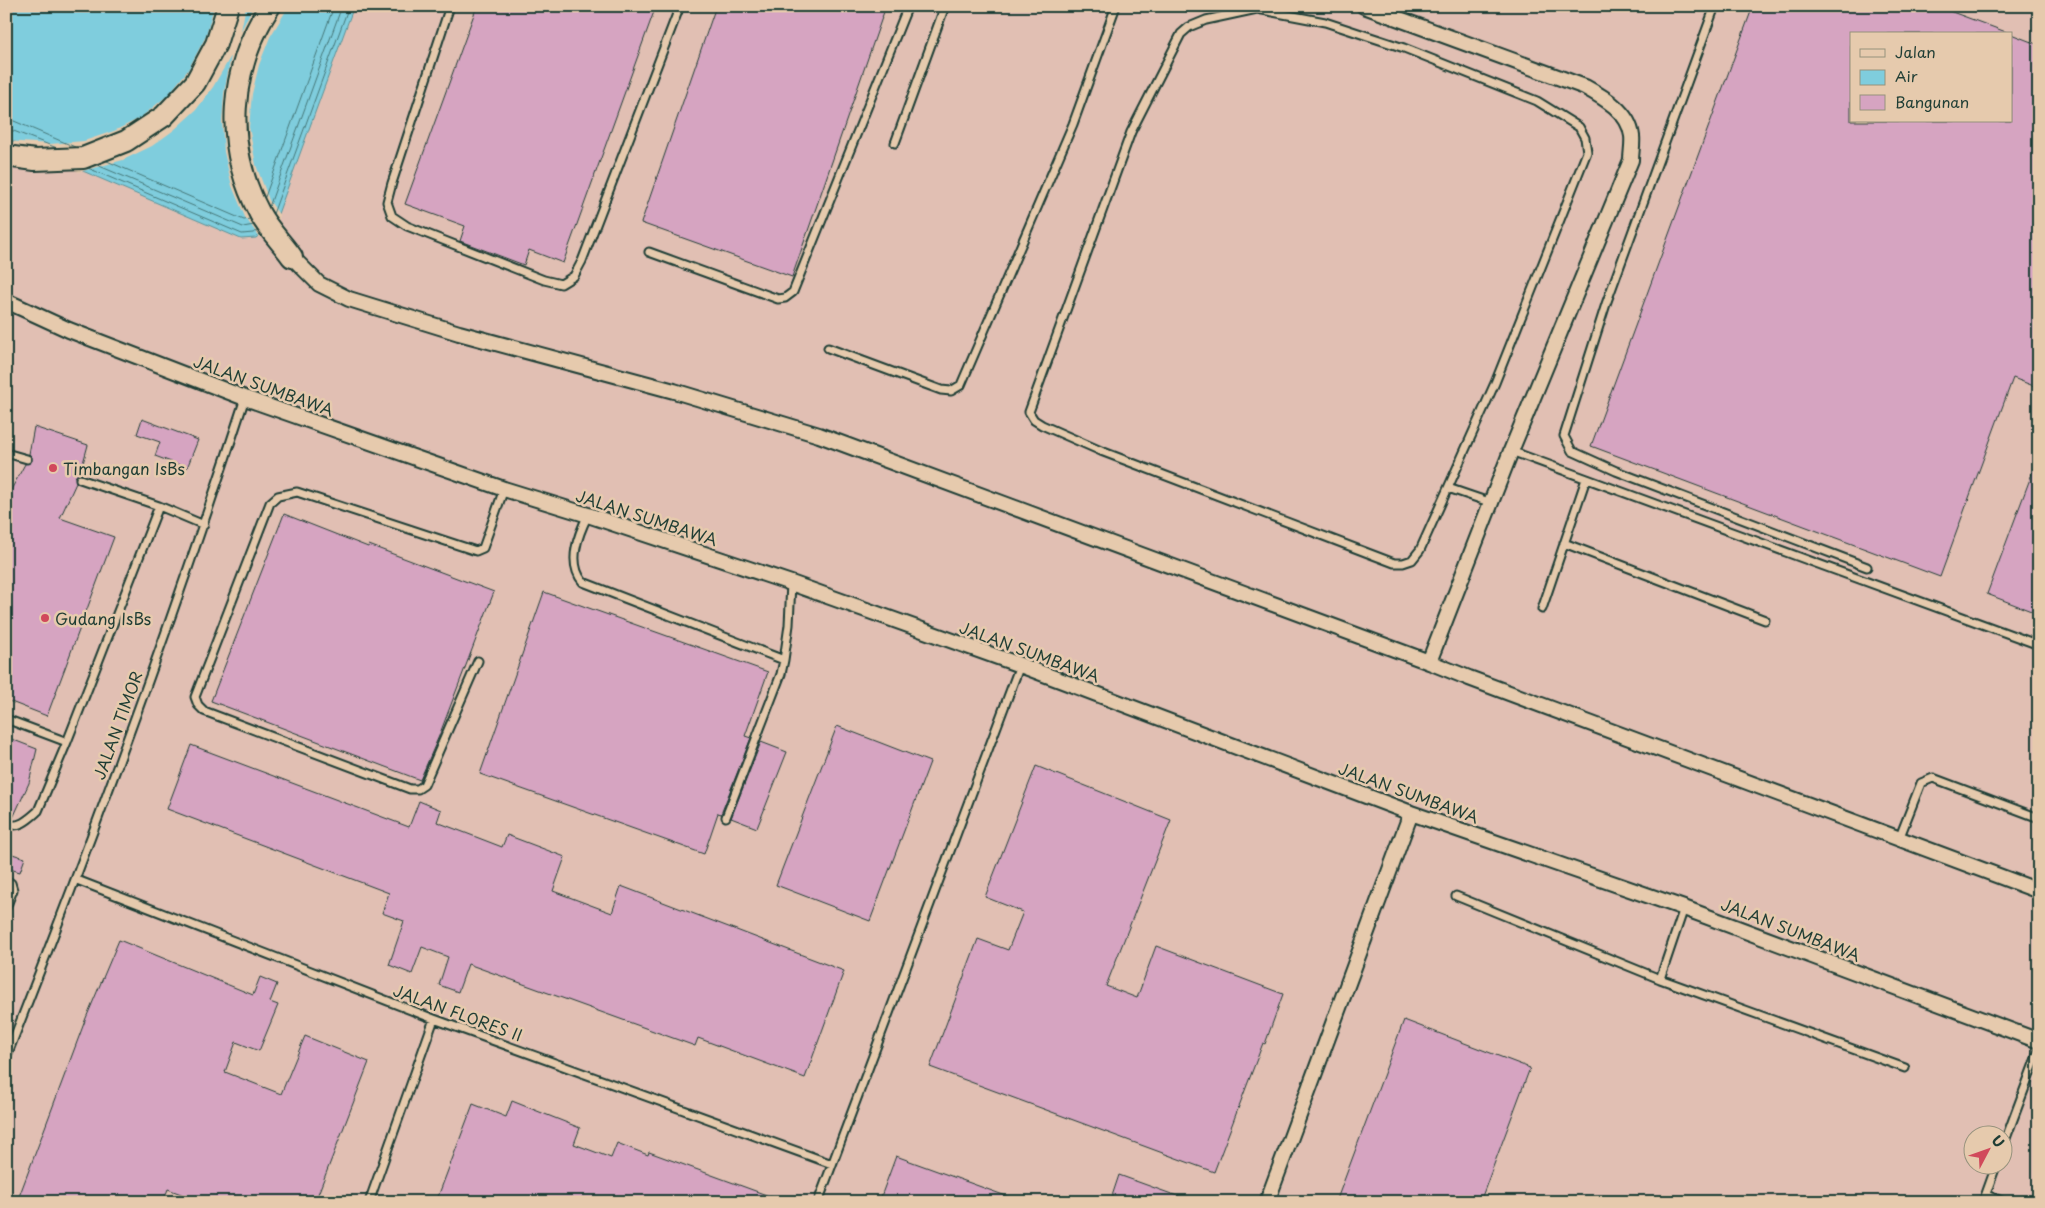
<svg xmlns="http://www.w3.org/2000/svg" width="2045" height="1208" viewBox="0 0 2045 1208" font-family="'Playpen Sans',sans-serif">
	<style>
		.built { fill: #e1bfb3; fill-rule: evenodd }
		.water { fill: #7fcddd; stroke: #599399 }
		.pier { fill: #e6caad }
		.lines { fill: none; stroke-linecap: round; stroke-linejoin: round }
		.shore { stroke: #457778; stroke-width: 1 }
		.building { fill: #d6a4c1; stroke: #1f3d34 }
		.service-casing { stroke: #1f3d34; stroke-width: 11 }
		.minor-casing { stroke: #1f3d34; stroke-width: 18 }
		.secondary-casing { stroke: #1f3d34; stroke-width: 24 }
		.service { stroke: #e6caad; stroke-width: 7 }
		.minor { stroke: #e6caad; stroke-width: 14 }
		.secondary { stroke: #e6caad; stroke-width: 20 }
		.poi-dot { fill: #d1495b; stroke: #e6caad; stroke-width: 2 }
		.labels { text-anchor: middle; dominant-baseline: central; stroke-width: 5; stroke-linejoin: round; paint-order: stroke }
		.street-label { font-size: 16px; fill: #1f3d34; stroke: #e6caad }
		.poi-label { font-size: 16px; fill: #1f3d34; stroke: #e6caad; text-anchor: start }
	</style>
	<rect width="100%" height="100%" fill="#e6caad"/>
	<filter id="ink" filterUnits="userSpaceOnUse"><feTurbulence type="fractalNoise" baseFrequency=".02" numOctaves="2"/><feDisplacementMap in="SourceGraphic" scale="10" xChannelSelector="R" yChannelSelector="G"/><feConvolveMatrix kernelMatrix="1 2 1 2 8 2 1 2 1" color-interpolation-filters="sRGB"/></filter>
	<g filter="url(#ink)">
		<path class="built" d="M6,6H2039V1202H6ZM1851,34H2011V121H1851ZM1972,1136H2002V1166H1972Z"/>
		<path class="water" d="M6,6H354L275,222L256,238L241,239L6,138Z"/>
		<path class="pier" d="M214,6H246L241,31L253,6H289L270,37L259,65L252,94L249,127L256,165L269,200L280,216L277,224L260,238L245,217L232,186L224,152L222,122L224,93L231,56L213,87L196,110L174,130L152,146L123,160L79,172L6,141L50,144L84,141L114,131L140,118L168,95L188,70L206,36Z"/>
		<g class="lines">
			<path class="shore" d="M6,120L14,121L75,147
				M6,128L57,148
				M107,161L244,220L250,219
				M97,165L243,227L254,225
				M88,168L242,234L253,233L257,231
				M265,197L334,6
				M269,207L342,6
				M273,214L349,6"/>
		</g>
		<path class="building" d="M477,6H656L563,263L529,250L524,265L460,241L465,226L405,204Z
			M716,6H886L792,277L641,223Z
			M1753,6H1936L2006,32L2005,34H1851V121H2011V34L2039,45V388L2013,378L1940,577L1591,446Z
			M142,419L198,440L187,468L155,456L160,442L137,434Z
			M34,427L88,445L80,474L75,477L76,483L60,518L114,537L47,716L6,700V499L25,464L32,461V457L29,454Z
			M2037,460H2039V614L1987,594Z
			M284,514L368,547L369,545L494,592L439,736L420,780L211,701Z
			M544,592L768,672L745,736L751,738L721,814L718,813L704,854L480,774Z
			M837,726L930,762L870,921L776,885Z
			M6,737L37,749L29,783L12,820L6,819Z
			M761,742L787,752L757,828L731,818Z
			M191,745L409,827L419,801L441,810L437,822L502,847L507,835L565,857L553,891L612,913L621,886L844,971L805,1078L698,1038L695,1046L468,964L458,992L439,985L448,957L422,947L412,974L389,965L404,921L382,913L389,893L167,809Z
			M1036,766L1171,820L1106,986L1137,998L1156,946L1283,994L1265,1044L1263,1043L1214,1172L930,1067L978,939L1008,950L1023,912L985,897Z
			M6,852L25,858L20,872L6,868Z
			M119,940L253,995L260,977L277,984L270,1002L278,1005L259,1051L236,1042L225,1072L281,1094L305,1036L369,1062L315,1202H202L168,1189L163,1202H17L86,1018Z
			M1404,1020L1530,1068L1480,1202H1336Z
			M512,1101L580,1128L574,1144L611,1158L617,1143L648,1155L649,1152L780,1200L779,1202H436L473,1104L506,1117Z
			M896,1156L1017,1200V1202H879Z
			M1119,1175L1188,1200V1202H1110Z"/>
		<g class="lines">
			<defs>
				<path id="service" d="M450,6L392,183L387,202L392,216L407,226L544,280L561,284L574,276L582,261L680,6
					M1715,6L1606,304L1564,436L1572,451L1616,471L1867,567
					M895,143L945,6
					M649,252L778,299L785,298L793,292L908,6
					M828,348L941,390L951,391L961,385L1073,124L1116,6
					M1511,451L2039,645
					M6,453L27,459
					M1448,488L1495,383L1587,152L1585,138L1579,127L1537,101L1404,48L1325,22L1257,9L1206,20L1189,27L1181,34L1131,132L1029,412L1034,420L1042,425L1101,451L1394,563H1403L1412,560L1420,550L1448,488L1492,503
					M159,506L204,525
					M588,515C578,535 567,563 583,582L784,660L781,674L726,817
					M1564,543L1765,620
					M1542,609L1586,479
					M784,660L789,625L791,583
					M478,661L424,785L418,789H410L204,711L198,705L195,697L270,503L278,496L297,492L476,551L483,548L504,489
					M6,719L67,742
					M6,824C19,829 29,819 38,811L67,742L159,506L80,479
					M1899,839L1921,783L1933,778L2039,818
					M77,880L434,1019L832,1164
					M6,881L11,883L13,890L6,908
					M1456,896L1660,979
					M1684,908L1660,979L1905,1068
					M6,1058C92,840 173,621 245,398
					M2002,1149L2039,1050
					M1986,1195L2004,1202
					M369,1202L434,1019
					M818,1202L1020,665
					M1983,1202L1996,1166"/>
				<path id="minor" d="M1364,6L1585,87C1605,98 1629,112 1632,136C1633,144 1631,153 1631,160L1511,451L1429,662L1469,678L2039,891
					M292,257L319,284L349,299L459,333L674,391L819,435L1429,662
					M6,301L69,330L245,398L504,489L588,515L791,583L1020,665L1411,813L1684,908L2039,1041
					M1267,1202L1411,813"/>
				<path id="secondary" d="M270,6C229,70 223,145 260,214C268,229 282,243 292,257
					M6,156L35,160L83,158L126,141L164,116L195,83L216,44L228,6"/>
			</defs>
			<use href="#service" class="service-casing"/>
			<use href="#minor" class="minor-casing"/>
			<use href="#secondary" class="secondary-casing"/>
			<use href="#service" class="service"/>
			<use href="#minor" class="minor"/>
			<use href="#secondary" class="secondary"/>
		</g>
	</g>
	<g class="poi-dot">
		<circle cx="53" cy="468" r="5"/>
		<circle cx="45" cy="618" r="5"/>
	</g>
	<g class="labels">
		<g class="street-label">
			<text transform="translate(264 385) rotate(20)">JALAN SUMBAWA</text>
			<text transform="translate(647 517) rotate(18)">JALAN SUMBAWA</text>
			<text transform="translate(1030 651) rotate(20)">JALAN SUMBAWA</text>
			<text transform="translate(117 725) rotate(-70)">JALAN TIMOR</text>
			<text transform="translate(1409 792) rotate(20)">JALAN SUMBAWA</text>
			<text transform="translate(1791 929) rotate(21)">JALAN SUMBAWA</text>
			<text transform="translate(458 1012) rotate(20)">JALAN FLORES II</text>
		</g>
		<g class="poi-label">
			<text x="63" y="468">Timbangan IsBs</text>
			<text x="55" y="618">Gudang IsBs</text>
		</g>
	</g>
	<rect width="2045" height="1208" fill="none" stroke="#e6caad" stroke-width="25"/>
	<rect x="12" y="12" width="2020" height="1183" fill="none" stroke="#1f3d34" stroke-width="2" filter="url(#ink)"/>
	<rect x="1850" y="32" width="162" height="90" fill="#e6caad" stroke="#96927d"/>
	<rect x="1860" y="49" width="25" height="8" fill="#e6caad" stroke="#96927d"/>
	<text x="1895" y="58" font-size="15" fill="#1f3d34">Jalan</text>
	<rect x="1860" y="70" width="25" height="15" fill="#7fcddd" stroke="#96927d"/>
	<text x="1895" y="82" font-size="15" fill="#1f3d34">Air</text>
	<rect x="1860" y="95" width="25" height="15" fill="#d6a4c1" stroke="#96927d"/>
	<text x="1895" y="108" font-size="15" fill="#1f3d34">Bangunan</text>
	<g transform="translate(1988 1150) rotate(49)"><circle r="24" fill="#e6caad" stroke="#96927d"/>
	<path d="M0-4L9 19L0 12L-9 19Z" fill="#d1495b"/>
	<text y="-8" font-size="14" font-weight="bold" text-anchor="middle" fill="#1f3d34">U</text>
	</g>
</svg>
